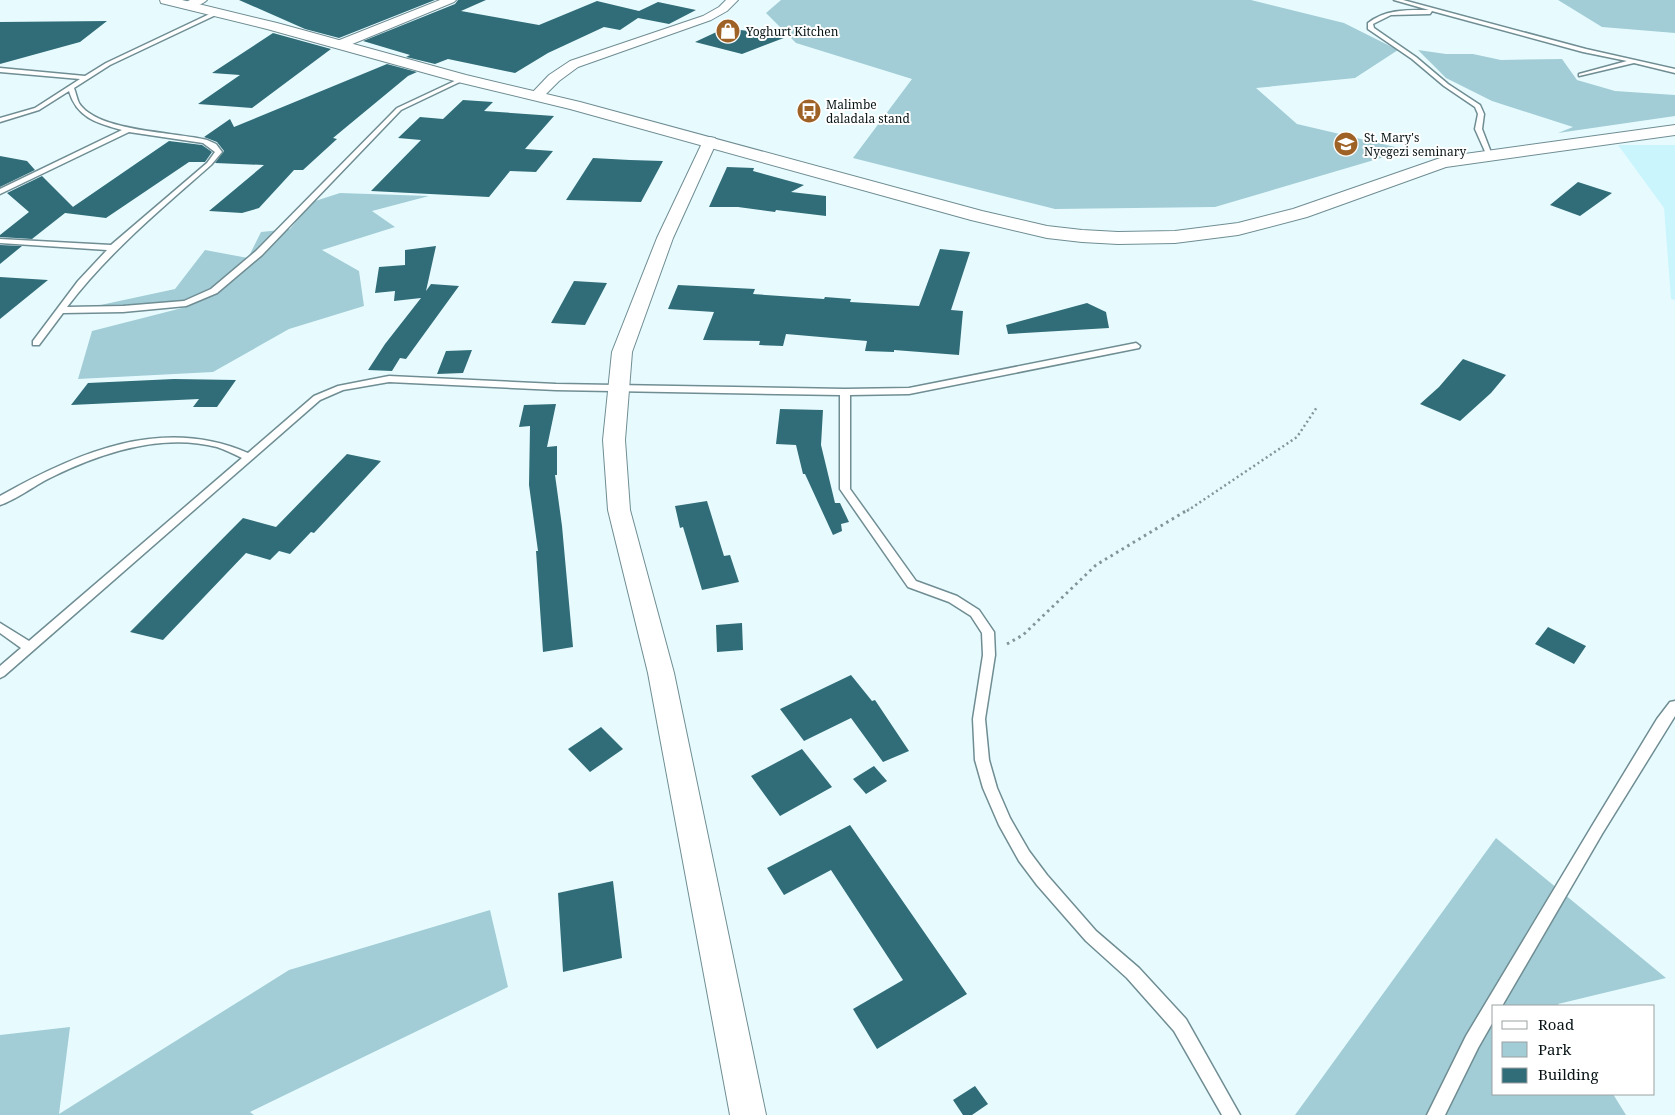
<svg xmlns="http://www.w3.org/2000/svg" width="1675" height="1115" viewBox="0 0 1675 1115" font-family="'Noto Serif',serif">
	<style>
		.built { fill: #caf5fd }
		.green { fill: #a2cdd6 }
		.building { fill: #316d78 }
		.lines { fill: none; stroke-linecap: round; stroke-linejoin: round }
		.service-casing { stroke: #6f8d93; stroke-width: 3 }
		.minor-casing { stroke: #6f8d93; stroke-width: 2 }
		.secondary-casing { stroke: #6f8d93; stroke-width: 2 }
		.path-far1 { stroke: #849598; stroke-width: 2.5; stroke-dasharray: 2 3; stroke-linecap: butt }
		.path { stroke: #849598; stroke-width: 3; stroke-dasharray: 2.5 4; stroke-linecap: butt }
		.service { fill: #fff; fill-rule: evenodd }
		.minor { fill: #fff; fill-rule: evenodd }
		.secondary { fill: #fff; fill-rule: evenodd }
		.labels { text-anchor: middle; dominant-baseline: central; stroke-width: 4; stroke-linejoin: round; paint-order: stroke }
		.far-poi-label { font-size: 12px; fill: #071315; stroke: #fff; text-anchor: start }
	</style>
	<rect width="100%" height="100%" fill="#e7fbff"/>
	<path class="built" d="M1618,145H1675V300L1671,299L1664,208Z"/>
	<path class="green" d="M781,0H1251L1344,23L1398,50L1355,78L1256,88L1297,124L1408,150L1215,207L1055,209L853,158L912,79L796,43L766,13Z
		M1558,0H1675V33L1602,27Z
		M1418,50L1446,54H1473L1501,60L1562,59L1577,80L1615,91L1675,95V116L1558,133L1573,127L1492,101L1446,78Z
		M340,193L429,196L372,211L395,227L322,250L359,271L364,306L289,329L213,372L78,379L92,331L186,307L96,306L175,289L205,250L248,258L261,232L290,229L312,202Z
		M1496,838L1666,978L1558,1004L1559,1006H1494V1094H1613L1626,1115H1295Z
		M490,910L508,987L250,1112L254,1115H0V1035L70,1027L59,1114L289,970Z"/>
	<path class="building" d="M239,0H435L339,38L305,29Z
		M458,0H486L461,11L539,25L597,1L639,11L658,2L696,10L669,24L638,18L620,30L604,27L548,53L515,73L448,59L435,64L406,57L410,55L363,41L455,4Z
		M107,21L80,42L0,64V22Z
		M725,28L789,36L742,54L695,42Z
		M273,33L331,49L252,108L198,104L240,75L212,73Z
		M387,64L417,72L408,76L333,138L337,139L303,170H294L259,208L242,213L209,211L264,165L215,163L224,151L217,142L204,137L230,119L234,127Z
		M463,100L493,102L484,111L554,116L525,149L553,151L536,172L510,171L489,197L371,191L421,140L398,138L420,117L443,119Z
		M169,141L202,145L212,152L205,162H189L106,218L65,213L32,239L0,237V235L29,212L7,193L42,176L73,207L67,211Z
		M0,156L27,161L35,170L0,187Z
		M593,158L630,160L663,161L641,202L566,200Z
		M727,167L754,168L753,171L804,185L791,192L826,196V216L776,210L775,212L738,207H709Z
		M1578,182L1612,193L1580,216L1550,205Z
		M0,245L22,246L0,264Z
		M436,246L426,291L431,284L459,286L406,359L400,358L392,371L368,370L385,344L421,298L394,301L395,291L375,293L379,267L405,265V250Z
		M940,249L970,252L951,310L963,311L959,355L894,350V352L865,351L867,341L786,334L783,346L759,345L760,341L703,340L714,312L668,309L678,285L755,289L753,294L824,299L825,297L851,299L850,302L919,306Z
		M0,277L48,280L0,319Z
		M574,281L607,283L585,325L551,323Z
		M1087,303L1106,312L1109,328L1008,334L1006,325Z
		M472,350L463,373L437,374L446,351Z
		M1463,359L1506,375L1491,393L1460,421L1420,404L1439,387Z
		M174,379L236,380L217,407H193L199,399L71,405L88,383Z
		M556,404L547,447L557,446V475H555L562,526L573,647L543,652L536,551H538L529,485L530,426L519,427L524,405Z
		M780,409L823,410L821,445L835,503H840L849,522L841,524L842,531L833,535L805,474H803L796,445L776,444Z
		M347,454L381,461L314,533L311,532L290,554L279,551L270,560L246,553L163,640L130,632L243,518L276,527Z
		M707,501L724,556L730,555L739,582L702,590L683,527L680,528L675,506Z
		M742,623L743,650L717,652L716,625Z
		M1548,627L1586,646L1574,664L1535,644Z
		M851,675L872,701L875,700L909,751L883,762L851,718L804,741L780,709Z
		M601,727L623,749L590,772L568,749Z
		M802,749L832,787L780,816L751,776Z
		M874,766L887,781L866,794L853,779Z
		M850,825L967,994L877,1049L853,1009L903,980L831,870L784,895L767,868Z
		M613,881L622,958L563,972L558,893Z
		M975,1086L988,1104L972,1115H963L953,1100Z"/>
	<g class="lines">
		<defs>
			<path id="service" d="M1394,0H1403L1586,49L1675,69V73L1634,63L1579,76V74L1627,61L1583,52L1432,11L1430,14L1391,15L1373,24L1374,28L1416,57L1448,84L1480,105L1484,114L1482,129L1492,155L1487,156L1475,129L1478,114L1475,107L1444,86L1412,59L1368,29V23C1386,9 1407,10 1429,10Z
				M218,10L220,13L110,65L74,88C76,93 77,99 79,103C97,132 176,132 207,140L216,144L222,152L211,165C160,210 108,253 67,307L123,306L184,301L211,289L256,251L397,108L461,78L466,79L401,110L262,255L217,293L186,306L123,312L63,313L39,345H33V341L78,281L107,250L0,243V239L111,245L207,163L215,152L203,143L129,132L0,194V189L122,130C97,123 77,118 69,91L39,110L0,122V118L35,108L80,79L0,72V68L85,76L106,63Z
				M1136,343L1140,346L1139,348L909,394L850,395V489L916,581L957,596L979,610L994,632L995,655L985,719L989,760L997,788L1010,818L1029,851L1047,875L1096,931L1139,968L1186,1019L1240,1115H1222L1174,1031L1127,978L1086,941L1037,885L1019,861L999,825L983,788L975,760L973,719L983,655L982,633L971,616L949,602L908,587L840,489V395L556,390L389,382L343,390L320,400L4,676L0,678V666L21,648L0,633V623L29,641L242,458C234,454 226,450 217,447C163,433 103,452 54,476C38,483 16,500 0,505V496C76,453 162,415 248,453L314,396L338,386L389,376L556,384L845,389L909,388Z
				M1675,701V716L1602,834L1502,1006H1494V1020L1478,1048L1445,1115H1427L1466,1036L1592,826L1657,719L1670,702Z"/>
			<path id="minor" d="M190,0H207C202,5 189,9 182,7L180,5Z
				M440,0H456L454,2L345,47H337L335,44L337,41Z
				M726,0H738L727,11L711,20L578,67L559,81L541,99H531L529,96L549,75L570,61L703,16L719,7Z
				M710,137L715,138L717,141L673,238L632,352L625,440L630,510L674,673L766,1115H730L648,673L608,510L603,440L612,352L657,238L703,141L705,138Z"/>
			<path id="secondary" d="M160,0H182L277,23L466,75L580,102L982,211L1047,226L1082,230L1118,232L1175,231L1238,223L1293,209L1443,157L1675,125V135L1446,167L1307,217L1238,235L1175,243L1118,244L1082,242L1047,238L971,220L570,109L458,82L267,29L161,3Z"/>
		</defs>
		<use href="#service" class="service-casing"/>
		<use href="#minor" class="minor-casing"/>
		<use href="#secondary" class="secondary-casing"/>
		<path class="path-far1" d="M1187,511L1297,437L1317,407"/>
		<path class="path" d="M1007,644L1023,635L1096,565L1189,509"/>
		<use href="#service" class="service"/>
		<use href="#minor" class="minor"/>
		<use href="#secondary" class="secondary"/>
	</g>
	<defs>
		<symbol id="shop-disc" viewBox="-11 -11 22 22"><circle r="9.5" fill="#9f6226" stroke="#fff"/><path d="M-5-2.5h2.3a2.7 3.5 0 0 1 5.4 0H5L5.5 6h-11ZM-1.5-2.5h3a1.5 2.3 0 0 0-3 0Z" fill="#fff"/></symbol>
		<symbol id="bus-disc" viewBox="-11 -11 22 22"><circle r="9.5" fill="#9f6226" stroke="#fff"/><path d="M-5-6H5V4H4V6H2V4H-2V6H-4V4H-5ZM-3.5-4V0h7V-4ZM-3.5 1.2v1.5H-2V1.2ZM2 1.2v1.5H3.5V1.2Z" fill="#fff"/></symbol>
		<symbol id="school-disc" viewBox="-11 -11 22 22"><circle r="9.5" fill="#9f6226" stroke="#fff"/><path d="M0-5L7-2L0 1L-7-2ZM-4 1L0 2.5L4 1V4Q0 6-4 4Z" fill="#fff"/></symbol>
	</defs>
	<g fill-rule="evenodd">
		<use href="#shop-disc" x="714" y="17" width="28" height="28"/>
		<use href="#bus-disc" x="795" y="97" width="28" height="28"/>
		<use href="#school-disc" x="1332" y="130" width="28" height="28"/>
	</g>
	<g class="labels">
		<g class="far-poi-label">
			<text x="746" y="31">Yoghurt Kitchen</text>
			<text x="826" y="104">Malimbe<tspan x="826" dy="14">daladala stand</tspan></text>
			<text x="1364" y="137">St. Mary's<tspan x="1364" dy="14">Nyegezi seminary</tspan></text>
		</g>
	</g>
	<rect x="1492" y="1005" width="162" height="90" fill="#ffffff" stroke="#9ca1a1"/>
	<rect x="1502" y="1021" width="25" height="8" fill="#ffffff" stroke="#9ca1a1"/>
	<text x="1538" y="1030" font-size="15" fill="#071315">Road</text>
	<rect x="1502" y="1042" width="25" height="15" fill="#a2cdd6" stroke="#9ca1a1"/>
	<text x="1538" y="1055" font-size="15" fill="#071315">Park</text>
	<rect x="1502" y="1068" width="25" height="15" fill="#316d78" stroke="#9ca1a1"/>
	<text x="1538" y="1080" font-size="15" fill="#071315">Building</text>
</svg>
